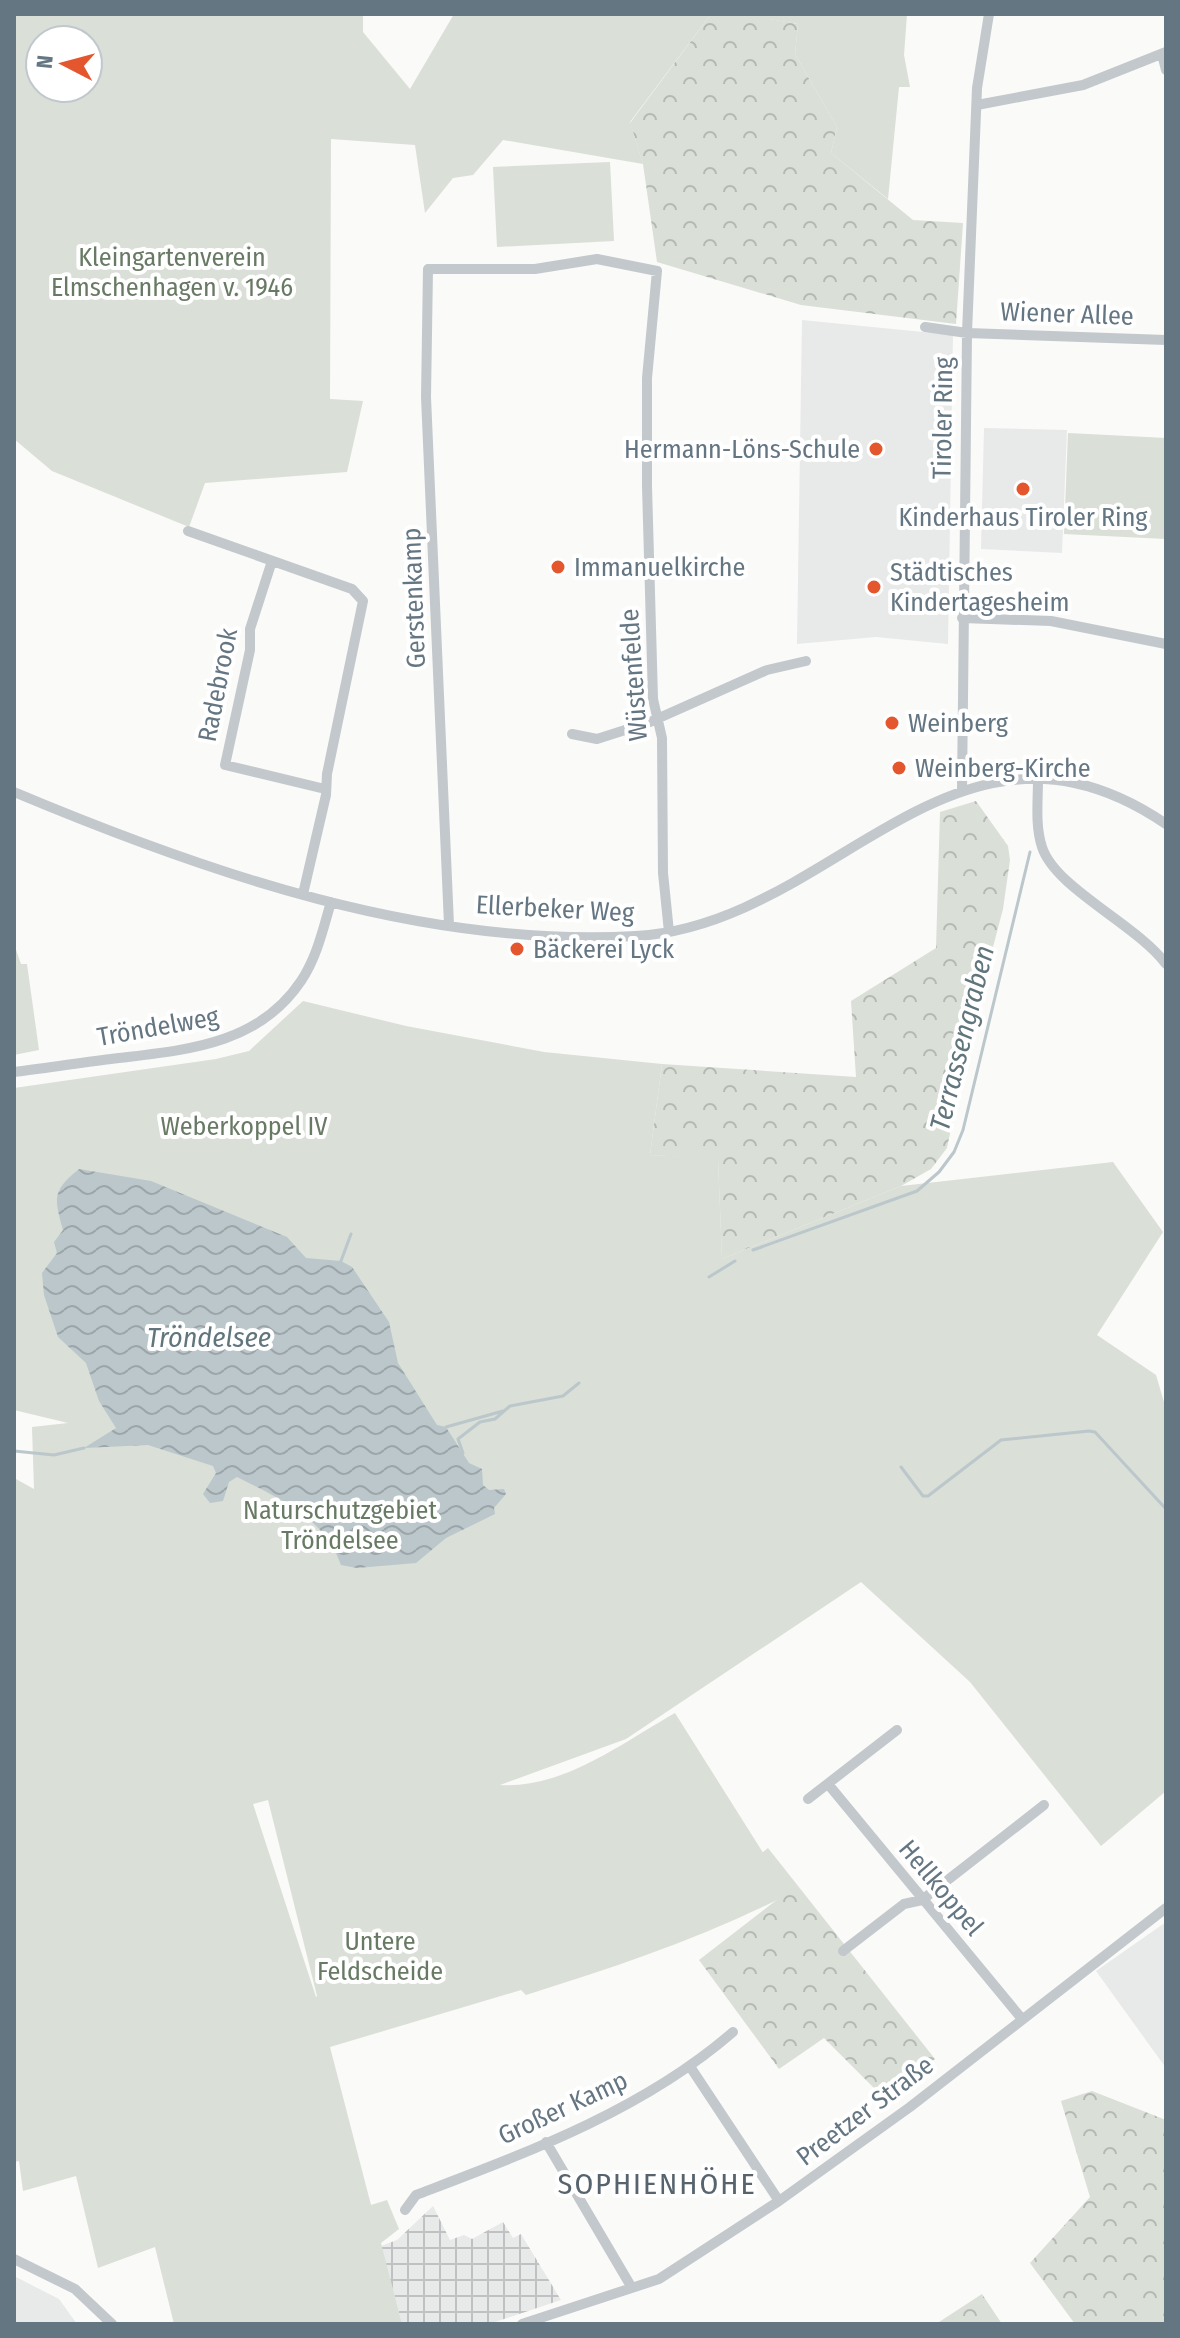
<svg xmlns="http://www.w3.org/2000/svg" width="1180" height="2338" viewBox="0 0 1180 2338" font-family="'Fira Sans Condensed',sans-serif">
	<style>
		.built { fill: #e8e9e9 }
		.industrial { fill: url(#industrial-grid) }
		.forest { fill: url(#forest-crowns) }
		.green { fill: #dadfd7; fill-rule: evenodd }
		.water { fill: url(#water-waves) }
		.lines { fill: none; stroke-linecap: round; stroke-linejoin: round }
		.stream { stroke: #bbc7cb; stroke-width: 3 }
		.minor { stroke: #c3c8cc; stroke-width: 10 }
		.poi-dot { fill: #e4572e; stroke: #fff; stroke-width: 3 }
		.labels { text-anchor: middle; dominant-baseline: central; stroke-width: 8; stroke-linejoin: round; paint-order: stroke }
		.park-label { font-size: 26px; fill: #687a64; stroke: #fff }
		.street-label { font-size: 26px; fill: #657683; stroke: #fff }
		.poi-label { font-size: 26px; fill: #657683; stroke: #fff; text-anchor: start }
		.water-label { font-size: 28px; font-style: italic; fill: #60757c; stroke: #fff }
		.quarter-label { font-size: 30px; letter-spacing: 2px; fill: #57646e; stroke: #fff }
	</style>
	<defs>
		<pattern id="industrial-grid" width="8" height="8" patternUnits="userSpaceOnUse" patternTransform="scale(2)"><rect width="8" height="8" fill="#e8e9e9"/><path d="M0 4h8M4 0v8" fill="none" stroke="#c0c1c2"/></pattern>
		<pattern id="forest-crowns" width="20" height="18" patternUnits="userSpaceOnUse" patternTransform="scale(2)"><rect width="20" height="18" fill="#dadfd7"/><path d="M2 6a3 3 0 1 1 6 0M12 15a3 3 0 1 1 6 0" fill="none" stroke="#b4b9b4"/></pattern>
		<pattern id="water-waves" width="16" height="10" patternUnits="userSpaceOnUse" patternTransform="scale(2)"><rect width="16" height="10" fill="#bbc7cb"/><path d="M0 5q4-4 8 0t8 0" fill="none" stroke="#9ca6aa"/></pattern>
	</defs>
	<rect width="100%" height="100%" fill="#fafaf8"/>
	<path class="built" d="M802,320L953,335L948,644L876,637L797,644Z
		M984,428L1067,430L1062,553L981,549Z
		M1166,1922V2068L1096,1971Z
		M14,2276L59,2299L77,2324H14Z"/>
	<path class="industrial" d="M433,2206L450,2240L464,2235L472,2239L503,2222L513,2238L521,2234L561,2300L489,2324H402L381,2246L397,2240Z"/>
	<path class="forest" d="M711,14H770V19L798,24L795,54L837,127L831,153L913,220L963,223L956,324L801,305L657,262L643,164L630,123Z
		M976,801L1008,846L1010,860L1003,909L971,1031L947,1148L931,1169L901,1186L722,1259L718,1159L650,1155L662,1064L856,1077L851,1001L936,948L940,812Z
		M768,1848L935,2059L883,2097L824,2038L779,2069L699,1960L778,1899L757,1857Z
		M1092,2091L1166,2120V2324H1075L1030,2263L1090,2197L1061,2101Z
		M982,2294L1002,2324H936Z"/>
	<path class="green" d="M14,14H363V32L410,89L454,14H711L630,122L643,164L503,140L473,175L453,178L425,213L415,145L331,139L330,399L363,401L347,472L205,483L189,527L52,471L14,439ZM40,40H88V88H40Z
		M770,14H907L904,55L910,87H899L888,199L831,153L837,127L795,54L798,24L769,19Z
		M610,162L614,241L497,247L493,167Z
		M1068,433L1166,438V539L1064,534Z
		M14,944L21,964H27L39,1050L14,1055Z
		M303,1001L406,1026L544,1052L662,1064L650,1155L718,1158L722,1259L901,1186L1113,1162L1163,1232L1097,1335L1156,1375L1164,1402L1166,1791L1101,1846L970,1682L861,1582L626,1739L500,1785C563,1789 622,1743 675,1713L789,1894C705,1937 616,1967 526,1995L521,1990L330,2047L371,2205L387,2200L399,2229L381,2243L402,2324H174L155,2247L98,2268L76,2176L23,2191L19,2161L14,2162V1478L34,1489L32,1427L68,1423L14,1410V1088L216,1059L249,1051ZM268,1800L317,1996L316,1997L253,1804Z"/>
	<path class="water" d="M79,1169L151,1181L287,1237L306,1258L341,1261L352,1267L389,1322L398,1363L437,1425L446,1427L469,1463L482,1469L483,1485L489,1490L504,1489L506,1494L494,1508L495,1514L446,1538L416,1563L357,1568L341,1565C324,1517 279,1498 237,1477L229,1482L223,1501L210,1503L203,1494L216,1473L213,1466L148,1445L84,1448L116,1428L99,1401L86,1363L58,1337L44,1295L42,1273L57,1253L54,1242L63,1230C54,1198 52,1191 79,1169Z"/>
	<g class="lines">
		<path class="stream" d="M753,1250L917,1191L939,1172L954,1152L963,1130L1030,852
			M341,1261L351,1234
			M709,1277L735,1261
			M446,1427L503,1411
			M14,1451L54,1455L84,1448
			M463,1453L458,1439L480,1422L495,1419L510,1406L563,1396L579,1383
			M901,1467L923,1496H928L1001,1440L1089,1431L1095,1432L1166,1509"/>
		<path class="minor" d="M1162,54L1166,70
			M977,105L1083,85L1166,52
			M925,327L967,333L1166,340
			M188,531L352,589L363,601L327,774L326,795L303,894
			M272,561L250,629V650L225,765L325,789
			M962,618L1051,621L1166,644
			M572,734L597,739L650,722L767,670L806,661
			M1038,779C1038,801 1035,826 1042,847C1055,888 1136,924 1166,964
			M962,790L967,333L977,88L989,14
			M14,792C207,873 423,948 636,936C835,925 954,680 1166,824
			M449,925L426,397L428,269H535L597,259L657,271L647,378V486L653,699L662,738L663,873L669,932
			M14,1072C46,1068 78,1063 111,1059C182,1050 257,1047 301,981C317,957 323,929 331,902
			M828,1784L1022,2019
			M808,1799L897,1730
			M843,1951L904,1904L922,1900L1044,1805
			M691,2068L779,2201
			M546,2142L632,2288
			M405,2210L416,2195C526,2153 642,2111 733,2032
			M14,2259L75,2289L112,2324
			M522,2324L659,2279L779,2201L910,2107L1166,1908"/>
	</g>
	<g class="poi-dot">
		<circle cx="876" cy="449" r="8"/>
		<circle cx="1023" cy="489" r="8"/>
		<circle cx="558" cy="567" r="8"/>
		<circle cx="874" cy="587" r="8"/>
		<circle cx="892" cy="723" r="8"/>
		<circle cx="899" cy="768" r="8"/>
		<circle cx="517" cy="949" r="8"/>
	</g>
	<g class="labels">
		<g class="park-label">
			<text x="172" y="257">Kleingartenverein<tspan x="172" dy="30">Elmschenhagen v. 1946</tspan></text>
			<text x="244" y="1126">Weberkoppel IV</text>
			<text x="340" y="1510">Naturschutzgebiet<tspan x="340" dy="30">Tröndelsee</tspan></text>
			<text x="380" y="1941">Untere<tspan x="380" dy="30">Feldscheide</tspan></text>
		</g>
		<g class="street-label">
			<text transform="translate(1067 314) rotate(2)">Wiener Allee</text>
			<text transform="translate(943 418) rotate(-89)">Tiroler Ring</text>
			<text transform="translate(414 598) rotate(-92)">Gerstenkamp</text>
			<text transform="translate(634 675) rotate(-94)">Wüstenfelde</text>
			<text transform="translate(218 685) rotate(-79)">Radebrook</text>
			<text transform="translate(555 909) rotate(3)">Ellerbeker Weg</text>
			<text transform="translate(158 1027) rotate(-10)">Tröndelweg</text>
			<text transform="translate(941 1888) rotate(50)">Hellkoppel</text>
			<text transform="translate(563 2108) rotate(-25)">Großer Kamp</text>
			<text transform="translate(865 2111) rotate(-37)">Preetzer Straße</text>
		</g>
		<g class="poi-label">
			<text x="860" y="449" text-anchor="end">Hermann-Löns-Schule</text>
			<text x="1023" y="517" text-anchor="middle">Kinderhaus Tiroler Ring</text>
			<text x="574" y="567">Immanuelkirche</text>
			<text x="890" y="572">Städtisches<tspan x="890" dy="30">Kindertagesheim</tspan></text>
			<text x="908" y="723">Weinberg</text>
			<text x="915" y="768">Weinberg-Kirche</text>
			<text x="533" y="949">Bäckerei Lyck</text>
		</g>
		<g class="water-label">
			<text transform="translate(962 1038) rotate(-76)">Terrassengraben</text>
			<text x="209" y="1337">Tröndelsee</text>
		</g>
		<g class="quarter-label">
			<text x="657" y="2184">SOPHIENHÖHE</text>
		</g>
	</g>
	<rect width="1180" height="2338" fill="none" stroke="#657683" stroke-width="32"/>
	<g transform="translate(64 64) rotate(276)"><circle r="38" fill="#ffffff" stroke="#c1c8cd" stroke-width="2"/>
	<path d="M0-6L14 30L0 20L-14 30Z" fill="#e4572e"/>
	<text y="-12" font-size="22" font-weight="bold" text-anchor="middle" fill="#657683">N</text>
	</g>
</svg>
